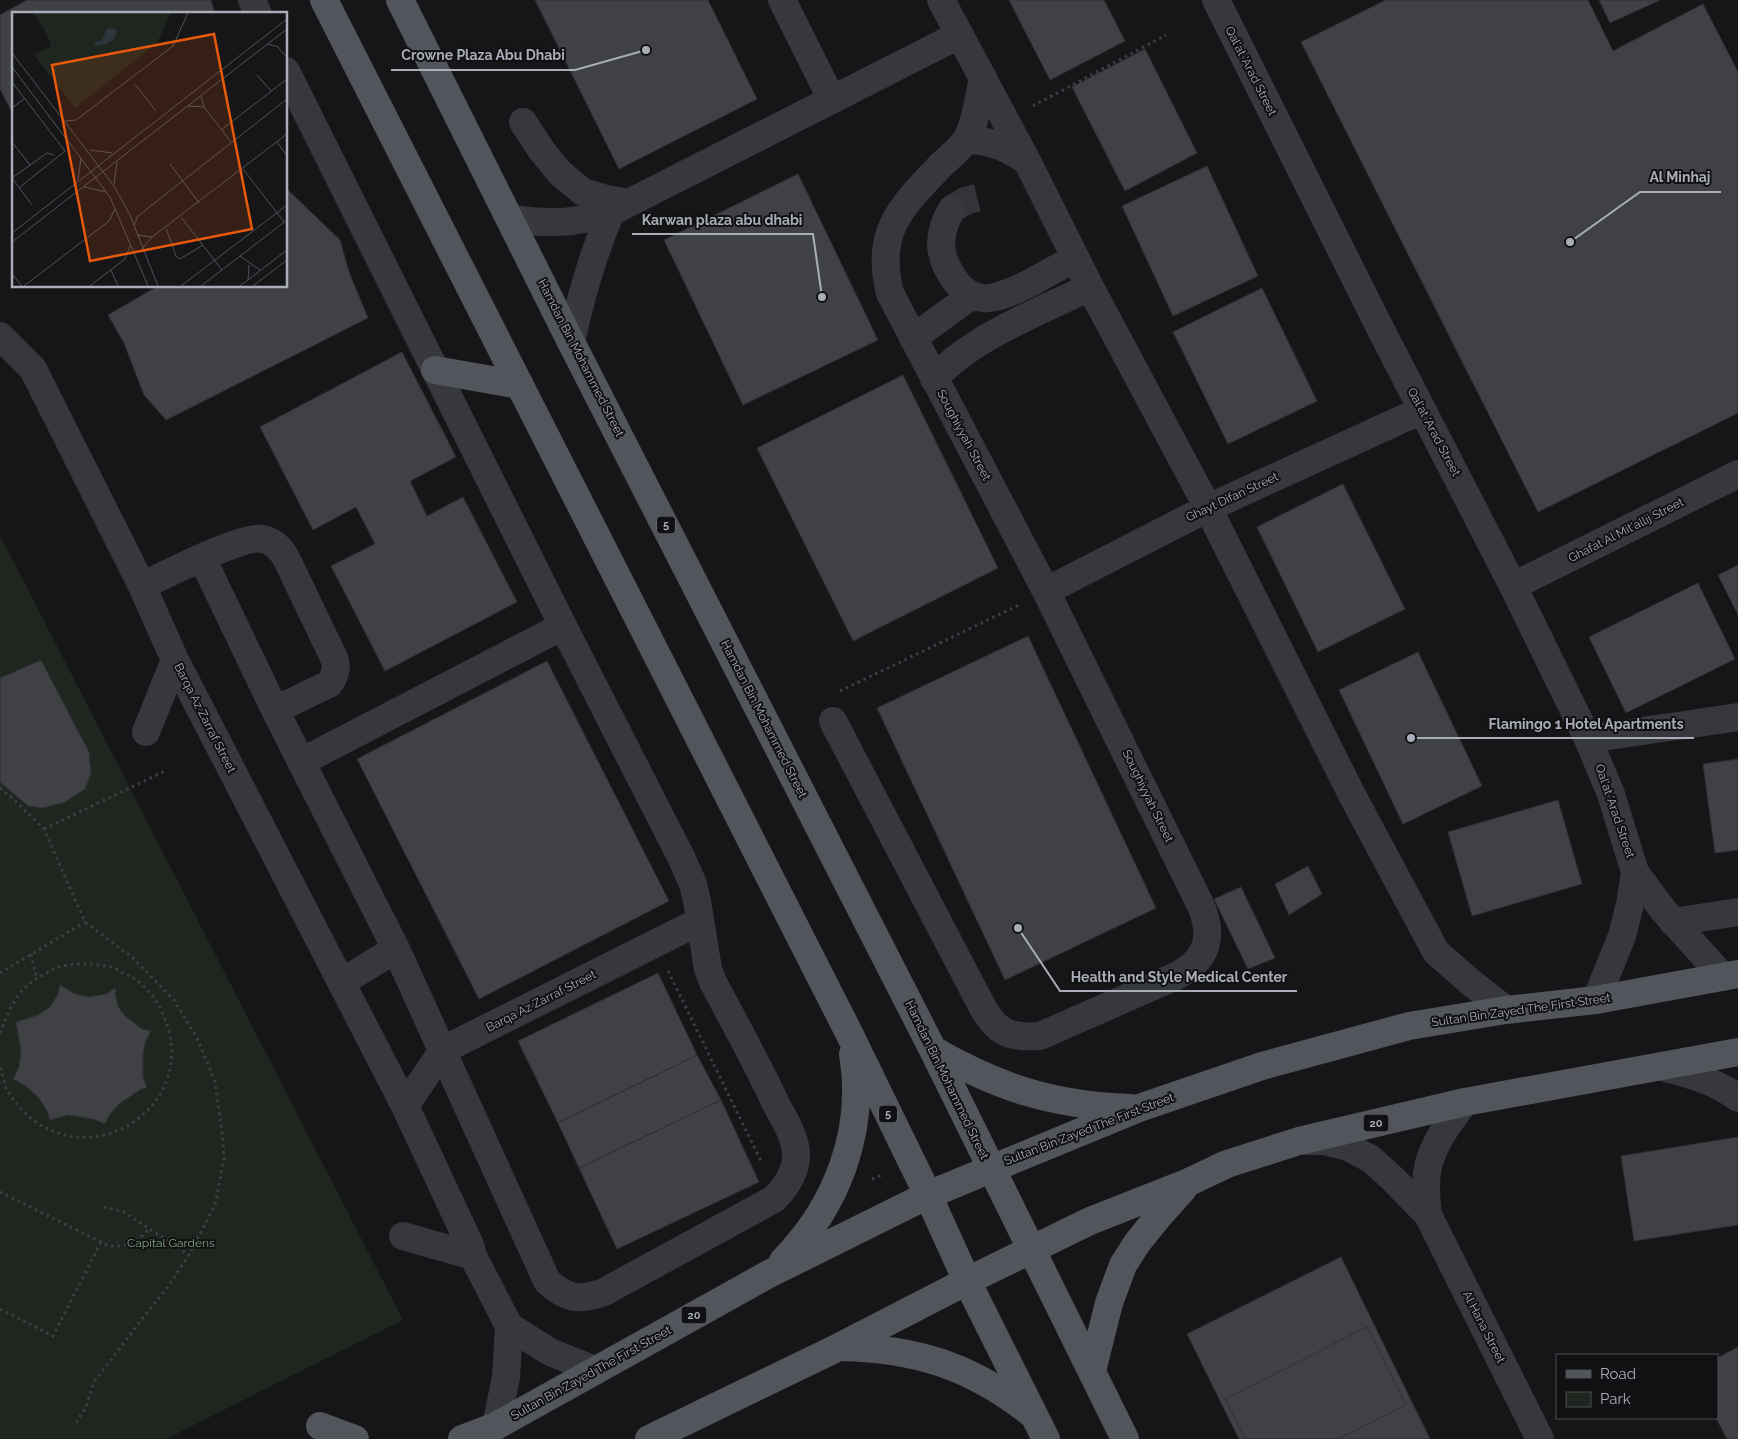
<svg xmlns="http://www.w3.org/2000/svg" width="1738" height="1439" viewBox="0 0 1738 1439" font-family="Raleway,sans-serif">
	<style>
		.green { fill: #1e261f }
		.building { fill: #404145; stroke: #303034 }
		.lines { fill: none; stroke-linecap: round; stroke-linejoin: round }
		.minor-tunnel { stroke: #333438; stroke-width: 28; stroke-dasharray: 28 14; stroke-linecap: butt }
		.path { stroke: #3d3f44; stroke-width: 3; stroke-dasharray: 2.5 4; stroke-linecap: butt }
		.minor { stroke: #37383d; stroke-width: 28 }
		.major { stroke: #53555c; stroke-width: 28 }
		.labels { text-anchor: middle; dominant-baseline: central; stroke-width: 4; stroke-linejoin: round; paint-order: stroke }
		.shield { fill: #111113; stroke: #7b7e86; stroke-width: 1 }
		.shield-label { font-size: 11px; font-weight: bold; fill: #a8adb8 }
		.street-label { font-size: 12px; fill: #a8adb8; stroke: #111113 }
		.park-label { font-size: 12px; fill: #7fa381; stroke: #111113 }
		.inset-road { fill: none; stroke: #505258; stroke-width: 1 }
		.view { fill: #e8590c; fill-opacity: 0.15; stroke: #e8590c; stroke-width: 2.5 }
		.inset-edge { fill: none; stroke: #a8adb8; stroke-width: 2.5 }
		.leader { fill: none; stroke: #a8adb8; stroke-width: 2 }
		.callout-dot { fill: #a8adb8; stroke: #111113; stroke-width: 2 }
		.callout-label { font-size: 14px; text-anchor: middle; font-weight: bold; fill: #a8adb8; stroke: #111113; stroke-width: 4; stroke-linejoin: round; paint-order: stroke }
	</style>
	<rect width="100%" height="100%" fill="#161618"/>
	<path class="green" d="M0,535L403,1320L166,1439H0Z"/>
	<path class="building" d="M27,0H211L215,14H14V116L0,89V15Z
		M535,0H708L757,99L619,169Z
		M1009,0H1104L1125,41L1050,80Z
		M1386,0H1588L1613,51L1703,4L1738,72V413L1538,512L1301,42Z
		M1599,0H1660L1610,23Z
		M1145,49L1197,153L1125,191L1072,87Z
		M1207,166L1258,276L1173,316L1122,206Z
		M798,174L878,340L743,405L664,240Z
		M286,188L340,240L349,272L368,318L166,420L144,395L124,343L108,315L158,286H286Z
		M1262,288L1317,401L1228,444L1173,332Z
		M402,352L456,457L410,481L427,516L463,497L517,602L385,671L331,566L375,544L356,507L313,530L260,427Z
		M903,375L998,568L853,641L757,448Z
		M1343,484L1405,609L1318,652L1257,527Z
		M1738,565V615L1718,575Z
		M1698,583L1735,659L1626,713L1589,637Z
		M1028,636L1156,908L1005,980L877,708Z
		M1418,652L1482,786L1403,824L1339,690Z
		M41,660L89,752L91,773L85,789L65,802L43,808L28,806L0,782V678Z
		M547,661L669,901L479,999L357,759Z
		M1738,759V850L1715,853L1703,764Z
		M1558,800L1582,884L1472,916L1448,832Z
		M1308,866L1322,894L1289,915L1275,884Z
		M1241,887L1275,958L1248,969L1214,899Z
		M658,973L697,1055L558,1123L518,1041Z
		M60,985L75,994L89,997L106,994L115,988L116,998L119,1008L125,1016L142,1029L151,1031L145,1043L143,1053V1077L147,1088L141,1089L119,1104L110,1114L105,1124L93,1119L68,1115L50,1120L47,1111L39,1098L26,1086L13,1079L19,1067L21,1051L16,1022L38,1015L50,1007L57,996Z
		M697,1055L721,1100L579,1168L558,1123Z
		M721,1100L759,1182L617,1249L579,1168Z
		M1738,1137V1225L1634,1241L1621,1156Z
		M1341,1257L1430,1439H1239L1187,1334Z
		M1367,1327L1406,1405L1338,1439H1245L1225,1399Z
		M1738,1347V1439H1727L1716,1418L1717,1358Z"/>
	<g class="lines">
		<path class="minor-tunnel" d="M952,209L965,201L985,196"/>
		<path class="path" d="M1033,106L1166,35
			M840,691L1019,605
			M0,788L10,796L44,829L85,922L133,958L174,1000L197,1038L215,1082L222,1132L224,1158L215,1205L189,1255L167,1288L142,1319L94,1382L86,1407L74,1426
			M44,829L165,771
			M31,954L37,979
			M668,971L762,1163
			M0,973L85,922
			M0,1033C7,1015 14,997 29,984C35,979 44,975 51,970C67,962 94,963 111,967C117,969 122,973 128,975C145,984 157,999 164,1017C200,1098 104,1172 33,1120C23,1112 12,1100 6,1088C4,1081 2,1073 0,1066
			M872,1179L882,1175
			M0,1192L109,1246C129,1246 135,1244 149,1229
			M104,1207L124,1212L189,1255
			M0,1309L53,1336L101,1242"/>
		<path class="minor" d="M252,0L258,14
			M782,0L832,100
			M941,0L1027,161L1090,287L1208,508L1351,793L1436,952L1469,981L1506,1010
			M1216,0L1378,324L1513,586L1588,739L1611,794L1635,872L1663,910L1723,977
			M523,122L542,151L560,173L583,192L606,199L629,203
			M967,139C993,142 1006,147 1027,161
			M952,209C941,227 937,247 947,267C969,311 995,301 1032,282C1046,274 1061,266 1075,258
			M511,219C550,224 574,224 611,212L959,35
			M0,336L33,369L142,586L175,660L405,1106L470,1245L473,1256L509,1326L506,1377L496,1426
			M913,338L971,296
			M571,342C581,295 592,256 611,212
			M934,379C972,337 1039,312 1090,287
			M202,558L275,710L396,949L547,1281C566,1299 579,1301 604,1292L774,1199C786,1187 796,1173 796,1155C796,1136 783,1118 775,1102C756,1061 734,1022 713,982L708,969L697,901L693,884L681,857L563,626L286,71
			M142,586C163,576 242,535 262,539C274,541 282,550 287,560L335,660C337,670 335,676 329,684L275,710
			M1513,586L1738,474
			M1046,591L1208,508L1422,410
			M833,721L983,1008C998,1034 1011,1038 1040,1036L1174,977C1207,961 1215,937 1200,904L1046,591L890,293C874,231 902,206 942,164C950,157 960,149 966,140C975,126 980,94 983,77
			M146,732L175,660
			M1588,739L1738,717
			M301,762L563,626
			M1673,922L1738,912
			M342,982L396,949
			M1596,1000L1622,936L1630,904L1635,872
			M1662,1067C1689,1074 1715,1081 1738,1098
			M405,1106L443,1050L700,921
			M1304,1141H1324L1348,1147L1371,1159L1394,1180L1428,1215L1540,1439
			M1428,1215C1427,1206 1426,1196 1426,1187C1425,1154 1445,1127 1465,1102
			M403,1236L473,1256
			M509,1326L550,1352L595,1370"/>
		<path class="major" d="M324,0L849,1033L928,1195L967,1281L1046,1439
			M400,0L571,342L933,1050L1125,1439
			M435,370L520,385
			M933,1050C999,1088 1053,1105 1130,1108
			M783,1261C837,1206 866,1131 853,1054
			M841,1347C917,1349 972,1366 1032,1414
			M1092,1371L1109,1303L1123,1265L1137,1243L1158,1217L1183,1189
			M320,1426L355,1439
			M462,1439L496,1426L767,1275L928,1195L1139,1108L1262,1066L1409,1026L1506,1010L1596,1000L1738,974
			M649,1439L839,1347L967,1281L1090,1221L1189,1182L1227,1164L1299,1141L1465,1102L1738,1052"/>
	</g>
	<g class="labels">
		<g class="shield">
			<rect x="657" y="516.5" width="18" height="17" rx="4"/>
			<rect x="879" y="1105.5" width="18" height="17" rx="4"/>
			<rect x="1363.5" y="1114.5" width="25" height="17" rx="4"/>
			<rect x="681.5" y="1306.5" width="25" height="17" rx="4"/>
		</g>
		<g class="shield-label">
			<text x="666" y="525">5</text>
			<text x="888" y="1114">5</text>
			<text x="1376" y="1123">20</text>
			<text x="694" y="1315">20</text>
		</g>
		<g class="street-label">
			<text transform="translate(1251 71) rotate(63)">Qal'at 'Arad Street</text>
			<text transform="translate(581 358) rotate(63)">Hamdan Bin Mohammed Street</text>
			<text transform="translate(1434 432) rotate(62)">Qal'at 'Arad Street</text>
			<text transform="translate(964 435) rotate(62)">Soughiyyah Street</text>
			<text transform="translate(1232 497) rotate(-25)">Ghayt Difan Street</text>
			<text transform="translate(1626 530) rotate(-27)">Ghafat Al Mit'allij Street</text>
			<text transform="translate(205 718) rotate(63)">Barqa Az Zarraf Street</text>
			<text transform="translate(764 719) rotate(63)">Hamdan Bin Mohammed Street</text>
			<text transform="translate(1148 796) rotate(64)">Soughiyyah Street</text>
			<text transform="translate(1615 811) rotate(71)">Qal'at 'Arad Street</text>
			<text transform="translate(541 1001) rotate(-27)">Barqa Az Zarraf Street</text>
			<text transform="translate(1521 1010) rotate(-8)">Sultan Bin Zayed The First Street</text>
			<text transform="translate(947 1080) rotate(64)">Hamdan Bin Mohammed Street</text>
			<text transform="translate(1089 1129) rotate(-21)">Sultan Bin Zayed The First Street</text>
			<text transform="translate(1484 1327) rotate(63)">Al Hana Street</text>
			<text transform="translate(591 1373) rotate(-29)">Sultan Bin Zayed The First Street</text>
		</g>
		<g class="park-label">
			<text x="171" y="1243">Capital Gardens</text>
		</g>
	</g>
	<g transform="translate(12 12)">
		<rect width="275" height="275" fill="#161618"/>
		<path d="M21,1H159L145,31L63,96L21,42L39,35L35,22Z" fill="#1e261f"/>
		<path d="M100,16L105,19L103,26L95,32L83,34V30L90,28L95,17Z" fill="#2c353c"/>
		<path class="inset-road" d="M256,32L266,35L275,46M0,41L102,174L118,203L146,274M0,55L98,185L136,274M245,63L259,79M0,70L53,139L7,176M123,72L144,99M189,84L192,95L219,130M176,94L192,95M0,96L13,86M53,109L64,108L161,34L176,1M209,118L275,67M0,130L18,153M265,130L275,144M78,138L100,141M158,152L187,191M231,157L272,210M0,166L35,141L42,143M0,166L20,193M66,168L69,146M102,172L105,150M72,175L94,180M169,205L210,258M122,213L126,204L275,87M154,216L164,244L168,247L191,233M0,221L275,7M125,223L140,225M0,230L275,17M130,237L140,225L275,122M228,244L248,258M99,258L106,274M0,262L10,274M236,268L237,253M12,274L97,209L103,197M78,274L113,247L118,234M169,274L275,193M189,274L275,208M228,274L275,238M241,274L275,248"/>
		<path class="view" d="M202,22L240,217L78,249L40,53Z"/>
		<rect width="275" height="275" class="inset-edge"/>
	</g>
	<path class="leader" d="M646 50L575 70H391M1570 242L1640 192H1721M822 297L813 234H632M1411 738L1478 738H1694M1018 928L1060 991H1297"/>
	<g class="callout-dot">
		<circle cx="646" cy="50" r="5"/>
		<circle cx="1570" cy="242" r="5"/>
		<circle cx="822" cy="297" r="5"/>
		<circle cx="1411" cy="738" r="5"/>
		<circle cx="1018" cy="928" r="5"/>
	</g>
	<g class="callout-label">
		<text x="483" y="60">Crowne Plaza Abu Dhabi</text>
		<text x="1680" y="182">Al Minhaj</text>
		<text x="722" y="225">Karwan plaza abu dhabi</text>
		<text x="1586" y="729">Flamingo 1 Hotel Apartments</text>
		<text x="1179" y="982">Health and Style Medical Center</text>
	</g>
	<rect x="1556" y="1354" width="162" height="65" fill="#111113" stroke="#4d4f55"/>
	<rect x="1566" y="1370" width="25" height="8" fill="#53555c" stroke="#4d4f55"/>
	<text x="1600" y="1379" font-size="15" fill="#a8adb8">Road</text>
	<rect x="1566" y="1392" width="25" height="15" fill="#1e261f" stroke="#4d4f55"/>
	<text x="1600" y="1404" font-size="15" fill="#a8adb8">Park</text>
</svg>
